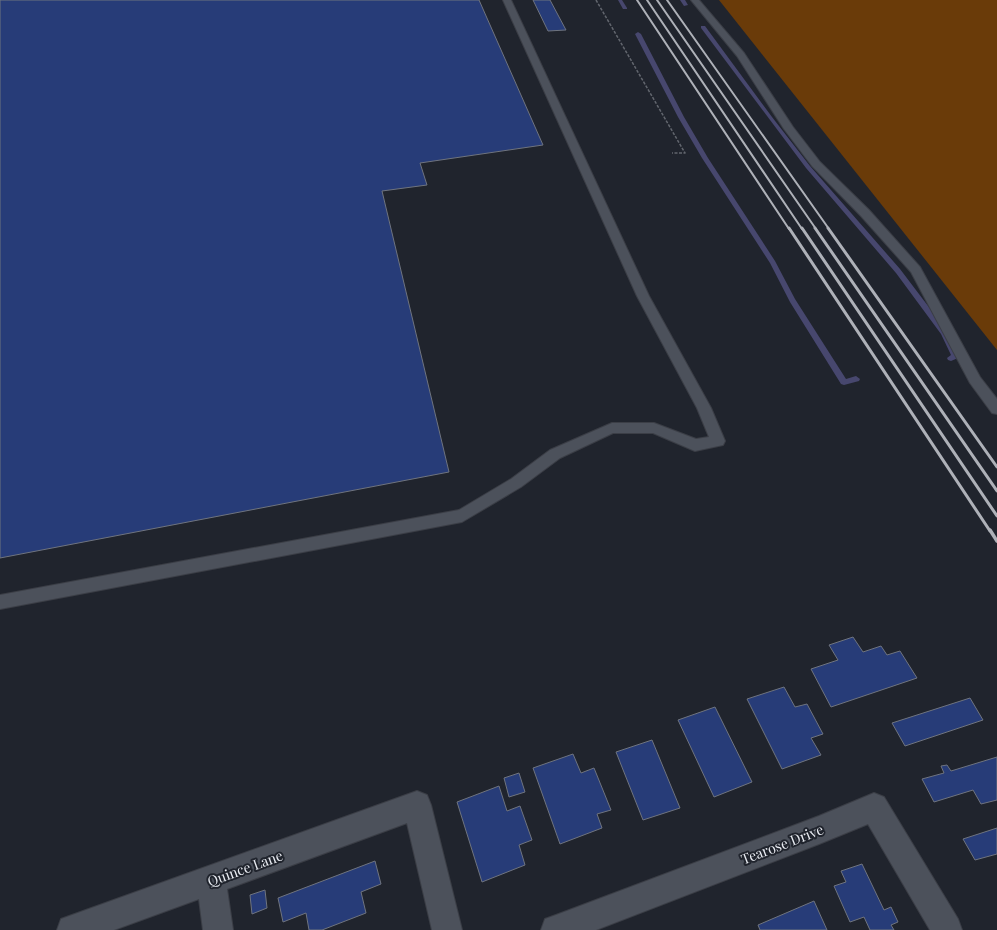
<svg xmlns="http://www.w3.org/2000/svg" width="997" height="930" viewBox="0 0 997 930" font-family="'Playfair Display',serif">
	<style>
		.green { fill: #6a3b09 }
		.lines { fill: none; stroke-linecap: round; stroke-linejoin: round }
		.stream { fill: #47476e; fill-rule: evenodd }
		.building { fill: #273c78; stroke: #6f747f }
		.lane-casing { stroke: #3b3e46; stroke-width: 2 }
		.street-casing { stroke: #3b3e46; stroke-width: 2 }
		.path { stroke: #62666e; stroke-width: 1.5; stroke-dasharray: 3 1.5; stroke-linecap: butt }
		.lane { fill: #4c515b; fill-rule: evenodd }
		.street { fill: #4c515b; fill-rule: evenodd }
		.rail-far2 { stroke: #aeb1b8; stroke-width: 2 }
		.rail-far1 { stroke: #aeb1b8; stroke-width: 3 }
		.rail { stroke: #aeb1b8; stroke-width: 3.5 }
		.labels { text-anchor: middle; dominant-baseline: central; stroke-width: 4; stroke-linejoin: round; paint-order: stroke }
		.near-street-label { font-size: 14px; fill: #eaedf3; stroke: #20242d }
	</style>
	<rect width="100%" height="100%" fill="#20242d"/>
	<path class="green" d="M719,0H997V350Z"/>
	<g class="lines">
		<path class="stream" d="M618,0H622L627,8V9H623Z
			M680,0H685L688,5L684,6Z
			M701,26H705L772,117L810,166L900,269L947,331L959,356L958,358L951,361L948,360L947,358L951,355L941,334L896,273L806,168L701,28Z
			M638,32L641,34L684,117L708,158L775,261L795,299L846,379L856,376L860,379L859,381L844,385L841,384L790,302L770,263L702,158L678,117L635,34Z"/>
	</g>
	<path class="building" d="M0,0H479L543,145L420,163L427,185L382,191L449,472L0,558Z
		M533,0H550L566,30L548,31Z
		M853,637L863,652L881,646L887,655L900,651L917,678L831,707L811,669L838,660L829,645Z
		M784,687L795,707L807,704L823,734L811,738L821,755L782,769L747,699Z
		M970,698L983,720L905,746L892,723Z
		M715,707L752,782L714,797L678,720Z
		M652,740L680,808L643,820L616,752Z
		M573,754L581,773L594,768L611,810L597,814L602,828L560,844L533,768Z
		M997,757V800L981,804L973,790L934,802L922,779L944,773L941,766L947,765L951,771Z
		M519,773L525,792L509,797L504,778Z
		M499,786L507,811L520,806L532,840L519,845L525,865L482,882L457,802Z
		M997,828V854L975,860L963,839Z
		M375,861L381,884L361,892L366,913L322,930H309L306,913L283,922L278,898Z
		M862,864L884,910L891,907L898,922L891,925L894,930H870L864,917L850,922L834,886L846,882L841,871Z
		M265,890L267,908L252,914L250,895Z
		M814,901L827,930H760L758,925Z"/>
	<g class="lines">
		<defs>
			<path id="lane" d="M503,0H511L649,296L711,408L725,441L723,445L695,451L653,433H613L560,458L521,487L462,522L0,609V595L459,510L511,479L550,450L612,423H654L696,439L709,437L697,408L637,296Z
				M691,0H699L744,53L793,127L820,162L869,210L920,267L980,377L997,399V414L992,413L970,383L911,272L861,216L812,166L784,129L737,56Z"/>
			<path id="street" d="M417,791L427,795L431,805L462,930H432L407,823L227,889L233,930H203L199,899L114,930H57L61,919L72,915Z
				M874,793L884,797L958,919L962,930H930L868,824L819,844L596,930H541L545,919L556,915L819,816Z"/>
		</defs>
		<use href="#lane" class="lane-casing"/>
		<use href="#street" class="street-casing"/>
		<path class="path" d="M596,0L685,153H672"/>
		<use href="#lane" class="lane"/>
		<use href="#street" class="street"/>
		<path class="rail-far2" d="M637,0L789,229
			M647,0L802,229
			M657,0L816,229
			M667,0L829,229"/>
		<path class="rail-far1" d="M789,228L990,531
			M802,228L997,516
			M815,228L997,491
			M828,228L997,467"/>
		<path class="rail" d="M990,530L997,541"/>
	</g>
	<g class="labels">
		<g class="near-street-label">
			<text transform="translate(782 844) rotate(-21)">Tearose Drive</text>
			<text transform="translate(245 868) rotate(-20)">Quince Lane</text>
		</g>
	</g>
</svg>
